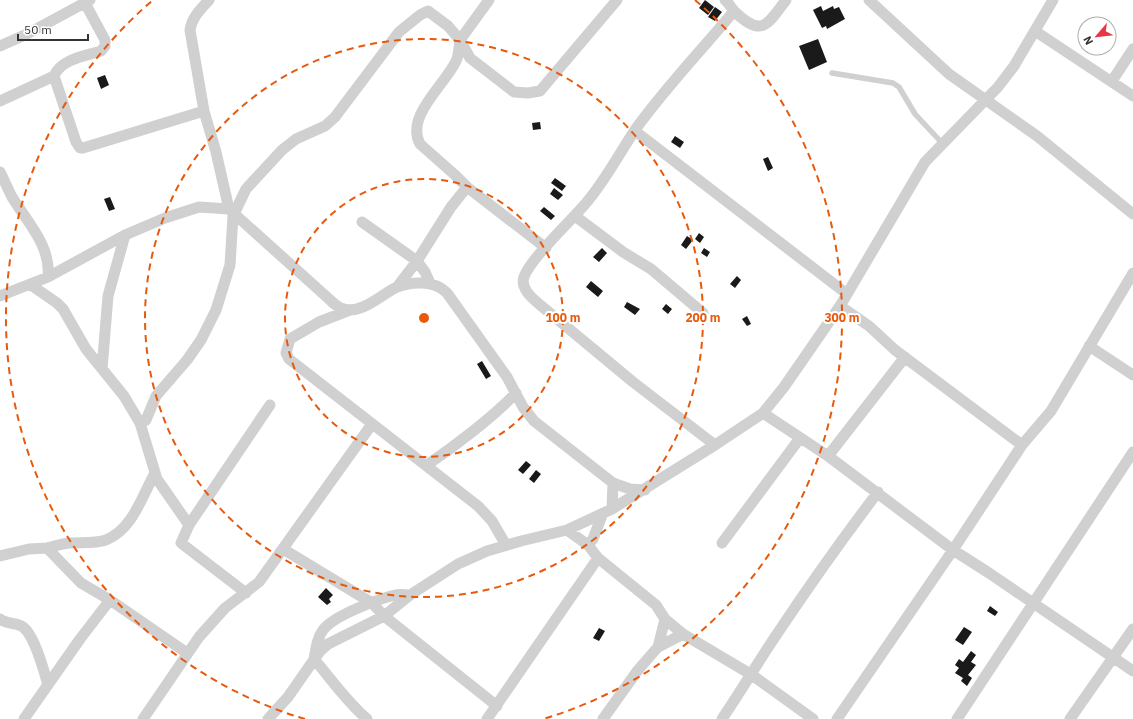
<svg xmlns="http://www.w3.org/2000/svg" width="1133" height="719" viewBox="0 0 1133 719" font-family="'IBM Plex Sans',sans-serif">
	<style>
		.building { fill: #1a1a1a }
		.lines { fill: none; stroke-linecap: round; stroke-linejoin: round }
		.service { stroke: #d0d0d0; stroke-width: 5.5 }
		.minor { stroke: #d0d0d0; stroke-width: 11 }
		.ring { fill: none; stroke: #e8590c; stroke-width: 2; stroke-dasharray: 7 5 }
		.centre { fill: #e8590c; stroke: #fff; stroke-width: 2 }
		.ring-label { font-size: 12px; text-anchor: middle; font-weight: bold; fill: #e8590c; stroke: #fff; stroke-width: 4; stroke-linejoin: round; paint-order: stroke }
	</style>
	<rect width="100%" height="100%" fill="#fff"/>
	<path class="building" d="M705,0L714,7L708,15L699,8Z
		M821,6L823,11L833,6L834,9L839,7L845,19L827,29L826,26L822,28L813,10Z
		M715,7L722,12L715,21L708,17Z
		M818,39L827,62L809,70L799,46Z
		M105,75L109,85L101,89L97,78Z
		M540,122L541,129L533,130L532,123Z
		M675,136L684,142L680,148L671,142Z
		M768,157L773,168L768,171L763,159Z
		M555,178L566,186L562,191L551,183Z
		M554,188L563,195L558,200L550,194Z
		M110,197L115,209L109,211L104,199Z
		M544,207L555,216L551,220L540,211Z
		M699,233L704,237L700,243L695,239Z
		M687,236L693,240L686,249L681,245Z
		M602,248L607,253L599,262L593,257Z
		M704,248L710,252L707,257L701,253Z
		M737,276L741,280L735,288L730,284Z
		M591,281L603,291L598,297L586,287Z
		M627,302L640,309L635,315L624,307Z
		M666,304L672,309L668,314L662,309Z
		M747,316L751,324L747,326L742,319Z
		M482,361L491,376L486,379L477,364Z
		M526,461L531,465L523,474L518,470Z
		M536,470L541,474L534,483L529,479Z
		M326,588L333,595L329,599L331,602L327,605L318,597Z
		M990,606L998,612L995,616L987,611Z
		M964,627L972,632L963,645L955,640Z
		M599,628L605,631L599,641L593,638Z
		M971,651L976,655L971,662L976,665L968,675L972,678L967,686L961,681L963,678L955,673L959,668L955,665L959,659L963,662Z"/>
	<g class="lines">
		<path class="service" d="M832,73L893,83L899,87L915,114L942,143"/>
		<path class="minor" d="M209,0C201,9 192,17 190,30L204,111L216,152L229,209L329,299C333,303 338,308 344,309C362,314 381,295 395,288C411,281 435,280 447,293L507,377L523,407L534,421L613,483L630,489L645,490
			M725,0C729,3 731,8 735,12C763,39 768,23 786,0
			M869,0L949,74L1037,136L1133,214
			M85,3L105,40V46L101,51C85,56 61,59 54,76L76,142L80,148H83L204,111
			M1035,31L1133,96
			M460,40C459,46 459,55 456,61C445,85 405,116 420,144L455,175L467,187L546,248
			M460,40L470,58L514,92L528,93L540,91L617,0
			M0,46L27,34L90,0
			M1112,81L1133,49
			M0,101L54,76
			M635,131L847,294
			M0,172C4,180 8,189 12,197C28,223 51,246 48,277
			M575,216L623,252L651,269L703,313
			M362,222L417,261L425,272L430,283
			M31,285L57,303L63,309L86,349L124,396L140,423L157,479L189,525L181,543L246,593
			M397,287L417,261L451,207L467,187
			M0,296L48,277L125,235L165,218L199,207L229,209
			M840,306L869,326L895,350L1022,445
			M350,310L319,322L290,339L286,353L289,359L478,506L492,521L506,545
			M1089,346L1133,375
			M102,369L108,296L125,235
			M763,413L828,456L953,550L989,573L1133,671
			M140,423L146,420L156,396L187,360L201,340L216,310L230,265L233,216L246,189L282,150L296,139L325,126L335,117L399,32L420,15L428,11L448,26L460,40L489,0
			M715,445L633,382L539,304C532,298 520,288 524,277C530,259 572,220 586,203C605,181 619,154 635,130C665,88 701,51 734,11
			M828,456L905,357
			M427,465C455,446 493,417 516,393
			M612,509L613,483
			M189,525L270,405
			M567,530L588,545L598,558L656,605L665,619L683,634L752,675L813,719
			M722,543L800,438
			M588,545L593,539L603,513
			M47,548C54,546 62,544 69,543C81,542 94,544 106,540C133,529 142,496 155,473
			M283,549L372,603L384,616L497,706
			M0,556L29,549L47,548L81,583L110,600L187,653
			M0,619C7,625 17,622 23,627C35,636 44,671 48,685
			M658,647L665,619
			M24,719L80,639L110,600
			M143,719L199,637L225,608L259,582L372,424
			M268,719L288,697L320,651L328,644L384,616L410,595L458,564L487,551L521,541L567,530L612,509L715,445L763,413L784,387L840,306L925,162L998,87L1014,66L1053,0
			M367,719C346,701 332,680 314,659C316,649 317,638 323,630C333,616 378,599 395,595C399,594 405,595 410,595
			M487,719L598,558
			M603,719L638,670L658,647L683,634
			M722,719C741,691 758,662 777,634C809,586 843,538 878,492
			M837,719L953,550L1022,445L1051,411L1133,273
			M957,719L1133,452
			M1070,719L1133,629"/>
	</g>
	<g class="ring">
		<circle cx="424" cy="318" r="139"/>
		<circle cx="424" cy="318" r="279"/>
		<path d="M305 719A418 418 0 0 1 153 0M695 0A418 418 0 0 1 543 719"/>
	</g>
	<circle cx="424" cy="318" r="6" class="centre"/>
	<g class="ring-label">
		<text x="563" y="322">100 m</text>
		<text x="703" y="322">200 m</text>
		<text x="842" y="322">300 m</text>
	</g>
	<g transform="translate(1097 36) rotate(242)"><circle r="19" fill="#ffffff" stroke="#adadad"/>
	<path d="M0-3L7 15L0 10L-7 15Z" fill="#e63946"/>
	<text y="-6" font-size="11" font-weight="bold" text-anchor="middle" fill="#333333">N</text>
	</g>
	<path d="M18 34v6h70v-6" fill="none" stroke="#333333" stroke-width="2"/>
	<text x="24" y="34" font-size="12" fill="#333333" stroke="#ffffff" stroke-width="3" paint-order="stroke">50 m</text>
</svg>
